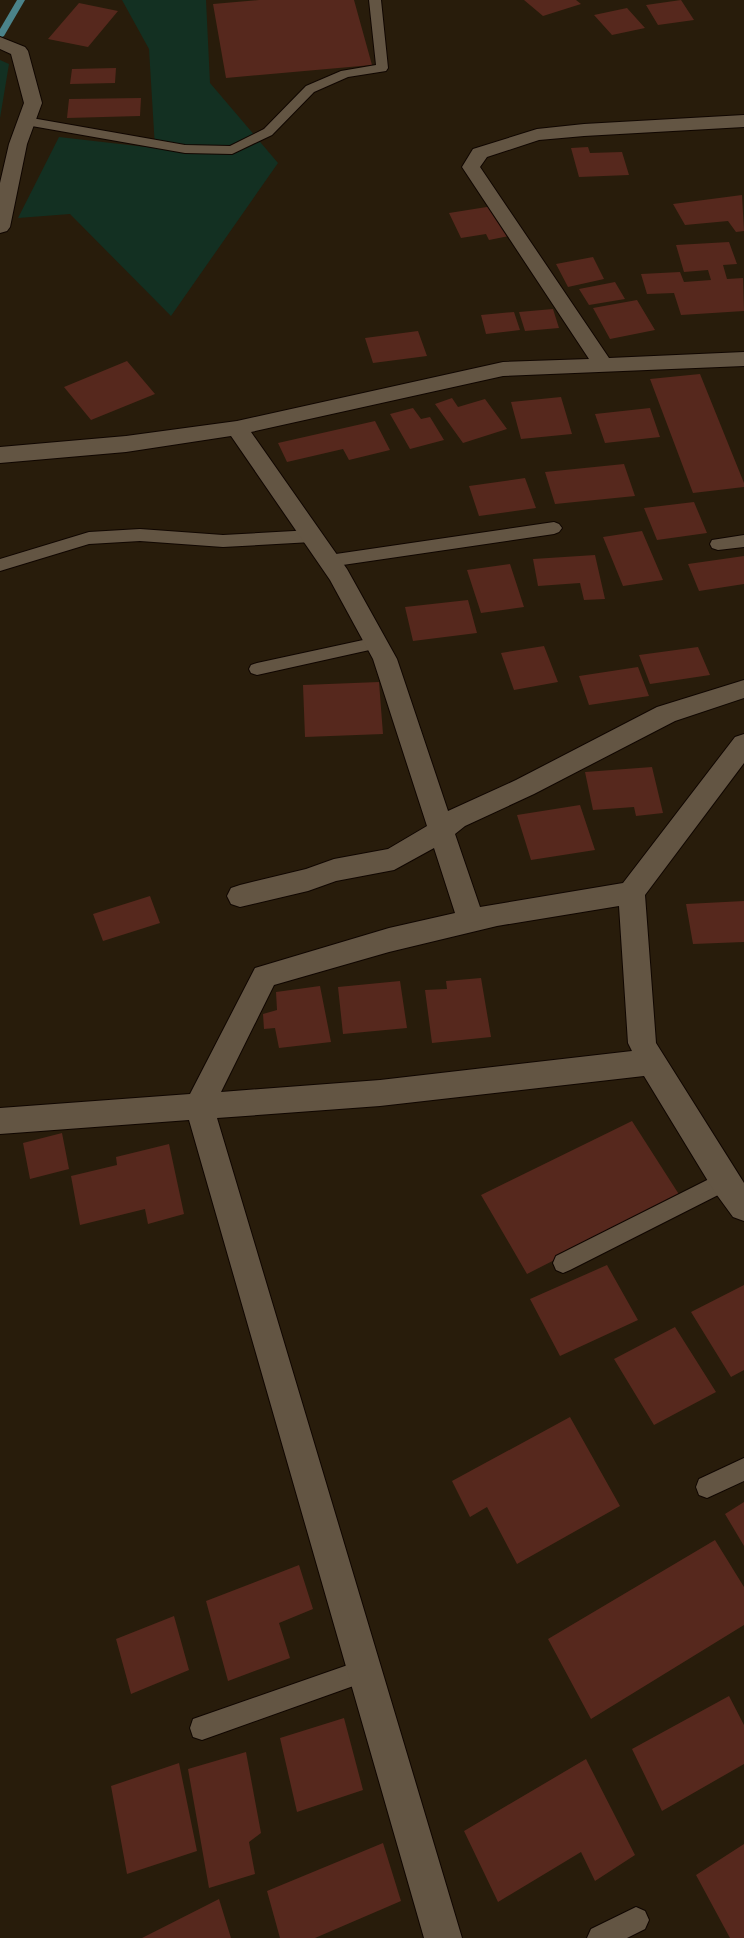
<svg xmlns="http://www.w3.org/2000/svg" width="744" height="1938" viewBox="0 0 744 1938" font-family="'Roboto Serif',serif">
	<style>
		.green { fill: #133022 }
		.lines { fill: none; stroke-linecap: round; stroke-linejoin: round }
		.stream { fill: #4b838a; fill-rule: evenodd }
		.building { fill: #56281d }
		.lane-casing { stroke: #100600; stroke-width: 2 }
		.street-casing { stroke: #100600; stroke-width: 2 }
		.lane { fill: #635543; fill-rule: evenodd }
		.street { fill: #635543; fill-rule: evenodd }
	</style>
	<rect width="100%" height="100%" fill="#281c0b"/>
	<path class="green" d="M122,0H206L210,83L278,163L171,316L70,214L18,218L59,137L155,148L149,49Z
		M0,60L9,64L0,118Z"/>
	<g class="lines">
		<path class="stream" d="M17,0H25L4,36L0,38V29Z"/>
	</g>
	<path class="building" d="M259,0H354L372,65L226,78L213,4Z
		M524,0H576L581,4L543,16Z
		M681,0L694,20L658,25L646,5Z
		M79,3L118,11L88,47L48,39Z
		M627,8L645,28L612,35L594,15Z
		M116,68L115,83L70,84L72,69Z
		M141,98L140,116L67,118L69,99Z
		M588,147L590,153L622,152L629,175L579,177L571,148Z
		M742,195L744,231L736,232L728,221L685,225L673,204Z
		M493,206L509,236L489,240L486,234L461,238L449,213Z
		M729,242L737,264L723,265L727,279L743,278L744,311L681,315L674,293L647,294L641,274L680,272L684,282L711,280L708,270L684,272L676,245Z
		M593,257L604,279L568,287L556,264Z
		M615,282L625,299L589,305L579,289Z
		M637,300L655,330L610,339L593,308Z
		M553,309L559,328L525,331L519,312Z
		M514,312L520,330L486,334L481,315Z
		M418,331L427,356L373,363L365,338Z
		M127,361L155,394L91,420L64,387Z
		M700,374L744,483V487L693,493L650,379Z
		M561,397L572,434L521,439L511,402Z
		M452,398L458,407L485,399L507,429L463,443L435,404Z
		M413,408L421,419L430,417L444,440L410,449L390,414Z
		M650,408L660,437L605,443L595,414Z
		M375,421L390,450L349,460L343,449L287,462L278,443Z
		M624,464L635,496L555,504L545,472Z
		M525,478L536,508L479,516L469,486Z
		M694,502L707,533L657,540L644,508Z
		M642,531L663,580L623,586L603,537Z
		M595,555L605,599L584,600L580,583L538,586L533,559Z
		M744,556V584L699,591L688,564Z
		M510,564L524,607L481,613L467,570Z
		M468,600L477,633L413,641L405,607Z
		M544,646L558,682L514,690L501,653Z
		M698,647L710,675L650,684L639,655Z
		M638,667L649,696L589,705L579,676Z
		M379,682L383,734L305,737L303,685Z
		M652,767L663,813L636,816L634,807L593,810L585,772Z
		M580,805L595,850L531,860L517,815Z
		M150,896L160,923L103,941L93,914Z
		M744,901V942L693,944L686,904Z
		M481,978L491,1037L432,1043L425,990L447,989L446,981Z
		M400,981L407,1028L343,1034L338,987Z
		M320,986L331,1042L279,1048L275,1028L264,1029L263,1014L277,1010L276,992Z
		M632,1121L680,1196L527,1274L481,1195Z
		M62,1133L69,1169L30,1179L23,1143Z
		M169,1144L184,1214L148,1224L145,1209L80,1225L71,1176L117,1165L116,1157Z
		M607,1265L638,1320L560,1356L530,1299Z
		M744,1285V1370L731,1377L691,1312Z
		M675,1327L716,1392L654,1425L614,1359Z
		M570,1417L620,1506L517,1564L487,1507L470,1517L452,1481Z
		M744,1502V1546L725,1514Z
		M715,1540L744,1587V1625L591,1719L548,1639Z
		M299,1565L313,1609L279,1623L290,1658L228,1681L206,1601Z
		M174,1616L189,1670L131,1694L116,1639Z
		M729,1696L744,1725V1764L662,1811L632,1749Z
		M344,1718L363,1790L297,1812L280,1738Z
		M246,1752L261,1833L249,1842L255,1874L209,1888L188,1769Z
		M586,1759L635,1855L595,1881L581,1852L498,1902L464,1831Z
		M179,1763L197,1851L127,1874L111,1786Z
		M383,1843L401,1901L315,1938H280L267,1891Z
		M744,1844V1938H730L696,1875Z
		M219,1899L231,1938H142Z"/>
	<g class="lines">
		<defs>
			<path id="lane" d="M369,0H381L388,68L386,71L348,77L314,92L272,135L232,154L185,153L26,125L20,121L26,117L185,145L230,146L264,129L306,86L341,71L376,65Z
				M554,522L559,524L562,528L559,532L554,534L329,567L323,565L321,561L323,557L329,555Z
				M140,529L223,535L312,530L318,532L320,536L318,540L312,542L223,547L140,541L89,544L0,571V559L89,532Z
				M744,535V547L718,550L712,548L710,544L712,540Z
				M377,637L383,639L385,643L383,647L257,675L251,673L249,669L251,665L257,663Z
				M725,1171L732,1174L735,1181L732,1188L570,1270L563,1273L556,1270L553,1263L556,1256Z
				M744,1458V1481L707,1498L699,1495L696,1487L699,1479Z
				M365,1659L373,1663L377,1671L373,1679L202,1740L193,1737L190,1728L193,1719Z
				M636,1907L645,1911L649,1920L645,1929L627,1938H587L591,1929Z"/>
			<path id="street" d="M0,37L25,47L28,51L42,103L27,144L10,227L7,231L0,233V183L9,144L24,103L11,54L0,49Z
				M744,115V127L584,136L539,140L487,157L480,167L609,358L744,352V366L503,376L251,432L347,569L397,659L448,811L516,780L657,707L744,680V698L675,721L534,794L465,826L455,834L480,907L623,883L735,737L744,734V763L645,895L656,1043L744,1183V1221L733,1217L714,1191L644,1076L380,1106L217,1118L462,1938H424L189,1120L0,1134V1108L190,1094L255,968L389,928L455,913L434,848L394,870L336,881L308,891L240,907L231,904L227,896L231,888L240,885L306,869L334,859L388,849L427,826L373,659L330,580L231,436L126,452L0,463V447L126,436L237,421L503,362L589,359L462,167L473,149L537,129L584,124ZM619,906L628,1043L632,1051L380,1080L221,1092L274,985L389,952L497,926Z"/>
		</defs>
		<use href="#lane" class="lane-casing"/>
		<use href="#street" class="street-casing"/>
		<use href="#lane" class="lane"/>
		<use href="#street" class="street"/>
	</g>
</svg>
